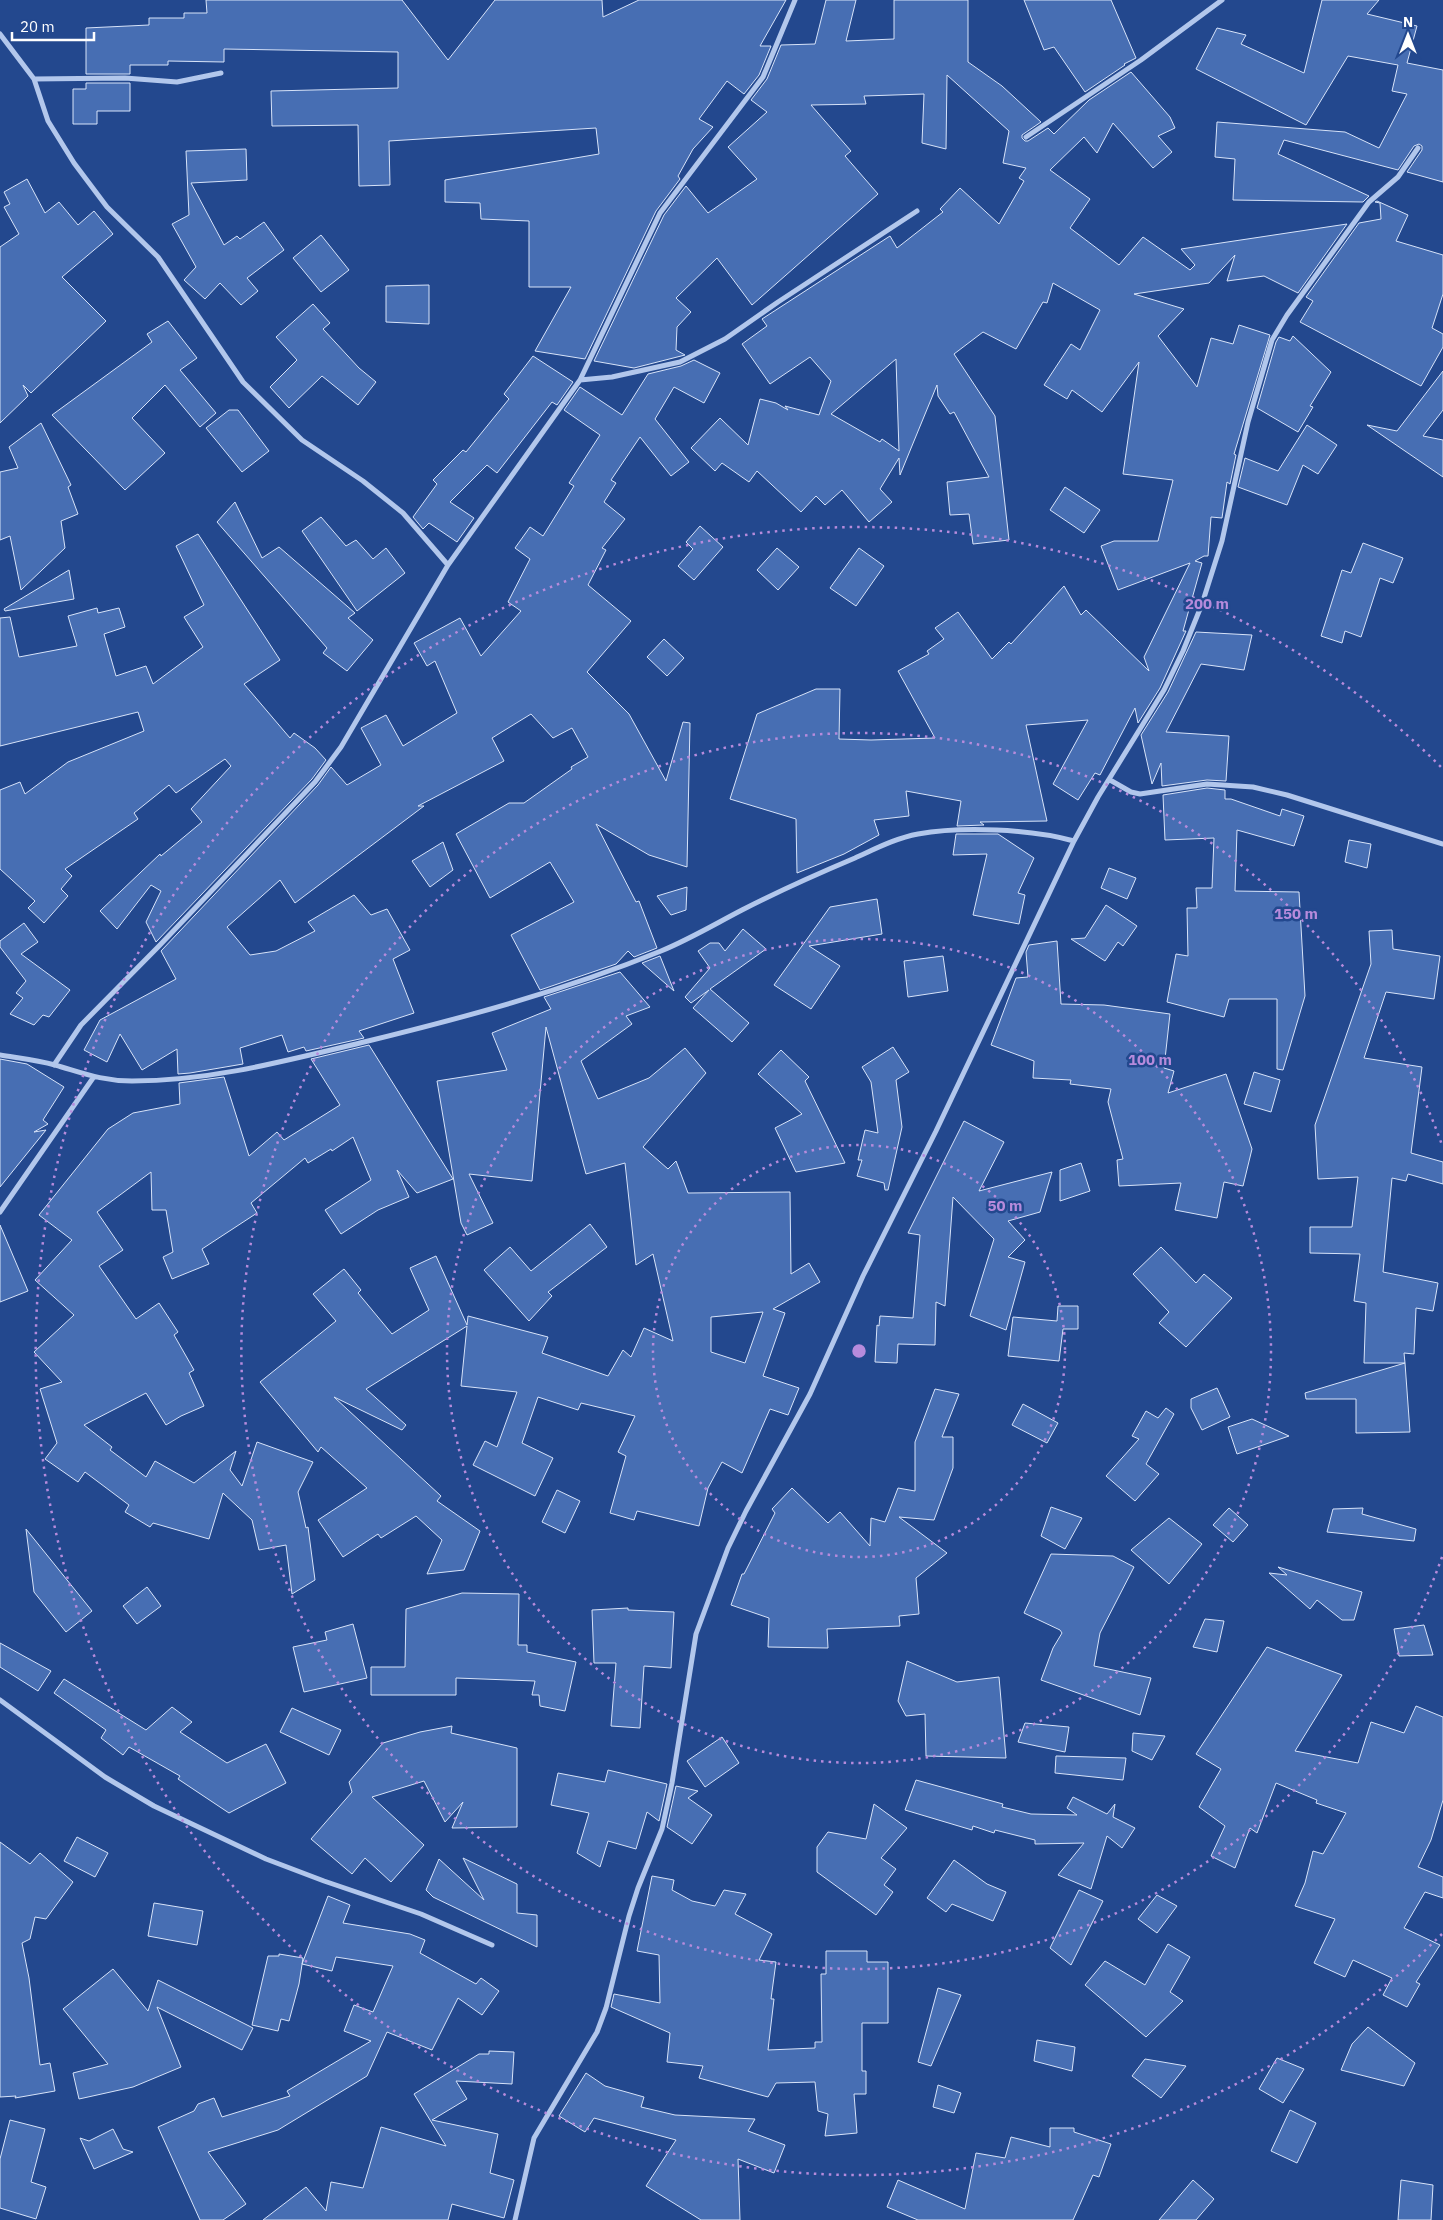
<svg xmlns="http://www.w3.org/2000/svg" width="1443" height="2220" viewBox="0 0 1443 2220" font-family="'IBM Plex Sans',sans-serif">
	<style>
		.building { fill: #476eb3; stroke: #d7e3f9; fill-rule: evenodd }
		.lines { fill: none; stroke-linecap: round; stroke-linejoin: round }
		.street { stroke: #b2c7ec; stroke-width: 5 }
		.ring { fill: none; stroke: #b68bdc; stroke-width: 2.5; stroke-dasharray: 2.5 5 }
		.centre { fill: #b68bdc; stroke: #23488e; stroke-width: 2.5 }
		.ring-label { font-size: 15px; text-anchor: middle; font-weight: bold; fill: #b68bdc; stroke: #23488e; stroke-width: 5; stroke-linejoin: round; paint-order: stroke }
	</style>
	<rect width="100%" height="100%" fill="#23488e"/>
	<path class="building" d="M206,0H402L448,60L495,0H602L603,17L639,0H786L760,46H771L759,75L744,94L727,81L699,119L713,127L693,149L678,176L680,179L656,211L585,359L535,351L571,287H529V221L481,219L480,203L445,202V180L599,154L596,128L389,141L390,185L359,186L358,125L272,126L271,91L398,88V52L224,49V62L168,61V65H130V74H86V28L149,25V18H184V13H207Z
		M826,0H856L846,41L894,39V0H968V62L1002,86L1041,122L1022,135V138L1025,141H1028L1048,128L1054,134L1089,100L1131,72L1170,117L1175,128L1158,136L1172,152L1153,168L1113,123L1097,153L1084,137L1050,170L1090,199L1070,228L1119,265L1143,237L1190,270L1195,265L1181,249L1347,224L1298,293L1264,276L1227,281L1235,255L1209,283L1134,294L1184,309L1158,336L1197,387L1211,338L1233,344L1239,325L1270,335L1234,454L1236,455L1230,484L1227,482L1222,518L1211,517L1208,556H1204L1195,561L1202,563L1183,631H1186L1160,688L1138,723L1135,708L1100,775L1095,773L1078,800L1053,784L1088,720L1026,725L1047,821L980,822L984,825L957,826L961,801L906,791L909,816L874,820L879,835L844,854L797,873L796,819L730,799L757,714L816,689H840L839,739L871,740L935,738L898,671L929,654L927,651L944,639L935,628L958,612L992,659L1009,642L1011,644L1064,586L1081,615L1086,610L1149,671L1144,657L1190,563L1118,590L1101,546L1114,541H1158L1173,480L1123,474L1139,362L1102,412L1072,390L1067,399L1044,385L1071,344L1080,350L1100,310L1053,283L1047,303L1043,302L1016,349L983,332L954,354L995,416L1009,540L973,544L969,514L950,515L947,482L989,477L954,412L950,414L938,396L937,385L900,475L899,458L880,489L892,502L869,522L842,490L825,505L816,496L801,512L757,471L749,482L722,463L715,471L691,448L720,418L748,445L760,399L776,403L788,410L785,406L819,415L831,381L810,357L770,384L742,344L767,326L762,319L890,236L897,248L943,212L940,209L960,188L999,224L1024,181L1019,178L1026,168L1003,163L1009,131L947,75L946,149L922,143L924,94L864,96L866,104L811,105L851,151L845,156L878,194L752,305L717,258L676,298L691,312L677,327L676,350L685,355L634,368L594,361L664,215L686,186L708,213L757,179L728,147L767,112L751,100L767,79L781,45L815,44ZM896,359L899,451L882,439L880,442L831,414Z
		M1024,0H1111L1136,58L1124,64L1125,65L1085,92L1054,47L1044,50Z
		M1322,0H1379L1367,14L1417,26L1407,63L1443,70V182L1407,172L1422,150V146L1419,144L1414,146L1398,170L1284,140L1278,154L1369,196L1363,202L1233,200L1235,159L1215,157L1217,122L1345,132L1379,148L1407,94L1392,91L1398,65L1348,56L1306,125L1196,69L1217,28L1246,35L1241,44L1304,73Z
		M86,83H130V111H97V124H73V89H86Z
		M246,149L247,180L191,183L224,245L237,236L240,239L264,222L284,250L247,278L258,291L241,305L220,283L205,299L184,280L196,267L172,224L189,215L186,151Z
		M27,179L45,213L59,202L78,225L94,211L113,234L62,277L106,321L31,393L23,385L28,396L0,423V247L19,234L4,207L10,204L4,192Z
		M1377,201L1408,215L1396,241L1443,255V294L1432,328L1443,334V347L1421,386L1300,322L1313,301L1306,297L1359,223L1381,219L1380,203L1375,202Z
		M321,235L349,270L321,292L293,258Z
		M429,285V324L386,322V286Z
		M313,304L330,323L323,329L359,368L376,382L358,405L322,376L289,408L270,387L297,360L276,337Z
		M168,321L197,358L180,370L216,413L200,427L165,385L132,418L165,453L125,490L52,415L152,342L147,334Z
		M1293,336L1331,372L1310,406L1313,407L1298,432L1257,408L1276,342L1279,337L1290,341Z
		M533,356L573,382L557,405L552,402L497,473L487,465L450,502L474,518L457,542L429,523L423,529L413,517L437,484L433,480L463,450L466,452L509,399L504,394Z
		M694,360L720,373L704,403L674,387L655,419L689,462L671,476L640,437L611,480L616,483L604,502L625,519L602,548L606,550L588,585L631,621L587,672L629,714L666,781L683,722L690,723L687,867L649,855L596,824L636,902L639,901L657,948L634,957L628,951L616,964L540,990L511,935L574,902L550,862L490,898L456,834L509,803H524L572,769L571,767L588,757L572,728L553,738L531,714L492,738L504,761L418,806H424L295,903L280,880L227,927L250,955L276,951L315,931L308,922L354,895L371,915L387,909L410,950L393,959L414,1013L359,1031L364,1038L306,1051L304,1047L288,1052L282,1035L240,1048L243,1064L190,1073L178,1074L177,1049L142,1070L120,1034L107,1062L84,1050L100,1020L176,979L161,951L318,785L331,767L347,785L381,765L361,728L386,715L403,746L457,713L435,661L427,666L414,643L460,618L481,656L521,611L508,602L530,559L515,548L530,527L543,536L574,486L569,483L600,435L564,410L580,387L622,415L648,374L681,366Z
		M1443,371V410L1423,436L1443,440V477L1367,425L1397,431Z
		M229,410H238L269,451L242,472L206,428Z
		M41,423L71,485L68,487L78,514L61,521L65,548L21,590L10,536L0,540V472L18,468L9,447Z
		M1307,425L1337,445L1318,474L1303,465L1287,505L1238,487L1245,458L1278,471Z
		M1065,487L1100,510L1084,533L1050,510Z
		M235,502L262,558L279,547L355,613L348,618L373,640L347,671L323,653L327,648L217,522Z
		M321,517L346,546L356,540L373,559L386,548L405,573L357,611L302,531Z
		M700,526L723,547L694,580L678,566L693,549L686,542Z
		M198,534L280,660L244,684L290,738L294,733L315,748L326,760L312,779L156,942L146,922L161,891L151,885L117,929L100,911L160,854L161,856L202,822L191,809L231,766L225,759L176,793L169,785L134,813L138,819L65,869L72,876L61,889L68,896L44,923L28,908L35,901L0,869V790L20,782L25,794L68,762L144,731L138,712L0,746V618L10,617L19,657L77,646L68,616L97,608L98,613L119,608L125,627L104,634L116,676L146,666L153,684L203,647L184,617L204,605L176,546Z
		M1363,543L1403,558L1393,583L1380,578L1361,637L1345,631L1342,643L1321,636L1342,570L1351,573Z
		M777,548L799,567L778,590L757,570Z
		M859,548L884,566L856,606L830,588Z
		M69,570L74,599L5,611L4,609Z
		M1196,632L1252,635L1244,670L1201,664L1166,732L1229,736L1226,781L1207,780L1162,786L1161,763L1152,784L1141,735L1168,692Z
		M664,639L684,658L667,676L647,657Z
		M1207,788L1225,790V799H1231L1280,816L1282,809L1304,816L1294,846L1237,830L1235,891L1299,892L1305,996L1283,1070L1277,1069V999H1229L1224,1017L1167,1002L1176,954L1188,956L1187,908H1197L1196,888H1212L1214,838L1165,840L1163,795Z
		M956,834H998L1034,858L1018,893L1025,895L1019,924L973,915L987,854L953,855Z
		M1349,840L1371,844L1367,868L1345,862Z
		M443,842L453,870L430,887L412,861Z
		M1109,868L1136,878L1127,899L1101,888Z
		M687,887L686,910L671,915L657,896Z
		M877,899L882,934L809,946L840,966L811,1009L774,985L830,907Z
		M1106,905L1137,926L1123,946L1118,942L1105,961L1071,939L1085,938Z
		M24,923L38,942L21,954L70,990L49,1017L43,1015L34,1025L10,1014L23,998L16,993L26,981L0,947V941Z
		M743,929L766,949L710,989L749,1023L732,1042L693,1008L709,990L691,1003L685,997L710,968L698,951L710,943H719L725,951Z
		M1392,930L1393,949L1440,956L1434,999L1386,992L1364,1058L1422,1067L1411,1153L1443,1162V1184L1408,1174L1406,1181L1392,1178L1383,1272L1438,1283L1433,1311L1416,1308L1414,1354L1404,1353L1405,1363H1364L1366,1303L1354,1301L1360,1254L1310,1253V1227H1352L1358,1177L1318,1179L1315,1125L1371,964L1369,931Z
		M1057,941L1061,1004L1104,1005L1170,1014L1164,1068L1174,1071L1168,1093L1226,1074L1252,1149L1243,1186L1224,1182L1217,1218L1175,1210L1181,1183L1119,1186L1117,1160L1123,1159L1108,1102L1111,1089L1070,1084L1071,1080L1033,1078L1034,1061L991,1045L1016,978L1028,977L1026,952L1029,945Z
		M660,956L674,991L642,963Z
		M943,956L948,991L908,997L904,961Z
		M620,972L650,1007L626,1016L632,1024L581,1061L598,1099L649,1078L685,1048L706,1073L643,1147L668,1169L676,1161L688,1193L790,1192L791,1274L809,1263L820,1282L773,1309L785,1313L763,1376L799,1388L788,1415L770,1409L742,1473L722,1462L708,1488L699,1526L637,1511L634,1520L610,1513L626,1456L618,1452L635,1416L581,1403L578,1410L538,1397L522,1443L553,1458L535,1496L473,1465L485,1441L497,1447L517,1392L461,1386L467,1326L366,1389L406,1425L402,1430L334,1397L441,1496L437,1501L480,1531L464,1570L427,1574L442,1540L416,1516L381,1538L378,1534L343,1557L318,1520L367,1488L321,1447L318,1452L260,1382L336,1321L313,1294L344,1269L361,1290L358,1293L392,1334L429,1310L410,1268L436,1256L467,1325L468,1316L548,1337L542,1353L608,1376L623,1350L631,1357L644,1328L673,1341L653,1254L636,1265L625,1163L586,1174L546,1027L532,1181L469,1174L493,1223L467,1235L461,1223L437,1081L507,1070L492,1033L551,1009L544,997ZM763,1312L745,1363L711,1352V1317Z
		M369,1045L453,1179L417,1193L397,1170L409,1197L378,1210L341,1234L325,1210L371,1180L353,1137L332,1151L331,1149L308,1163L305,1158L251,1203L257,1213L202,1249L209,1264L172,1279L163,1257L173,1252L166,1210H152L151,1172L97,1212L123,1250L99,1266L136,1319L159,1303L178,1332L174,1335L194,1370L189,1373L204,1406L181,1416L166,1425L146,1393L84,1425L112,1447L110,1450L146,1477L155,1461L194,1483L236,1451L230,1470L242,1486L257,1442L313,1462L298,1492L306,1528L308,1527L315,1580L292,1594L286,1545L259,1550L252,1520L223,1493L209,1539L153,1523L150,1527L125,1512L129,1505L85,1472L78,1482L45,1459L57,1443L40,1389L62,1382L34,1352L74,1315L35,1280L72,1240L39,1215L108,1129L133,1113L180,1104L179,1083L224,1077L249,1156L277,1132L284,1140L340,1105L311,1059Z
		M893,1047L909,1072L896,1080L902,1127L888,1190H885L884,1183L857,1176L862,1160H858L865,1130L878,1133L871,1082L862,1067Z
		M781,1050L809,1077L805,1081L845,1163L796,1172L775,1128L802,1114L758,1074Z
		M0,1059L27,1064L64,1087L43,1120L48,1124L34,1132L46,1130L0,1187Z
		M1254,1072L1280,1080L1271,1112L1244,1104Z
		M964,1121L1004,1142L979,1191L1052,1172L1040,1212L1008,1221L1025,1240L1008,1257L1025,1262L1006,1330L970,1316L994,1239L953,1197L945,1306L936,1302L935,1345L898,1344L897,1363L875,1362L877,1325L879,1326L880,1316L913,1318L920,1235L908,1233Z
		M1081,1163L1090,1191L1060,1201V1170Z
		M590,1224L607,1247L548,1292L552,1296L529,1321L484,1270L510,1247L531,1271Z
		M0,1225L28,1291L0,1302Z
		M1161,1247L1196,1283L1204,1274L1232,1298L1186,1347L1159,1323L1169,1312L1133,1274Z
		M1058,1306H1078V1329H1063L1059,1361L1008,1356L1013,1317L1057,1321Z
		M1405,1363L1410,1432L1356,1433V1399H1306L1305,1393Z
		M1217,1388L1230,1417L1202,1430L1191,1408V1399Z
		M935,1389L959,1394L942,1437H953V1468L934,1520L899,1517L947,1553L916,1578L919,1614L899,1616L900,1626L827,1629L828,1648L768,1647L769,1618L731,1605L742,1574H744L775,1513L772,1509L792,1488L828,1523L840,1512L870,1546L871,1518L885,1522L898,1488L915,1491V1442Z
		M1023,1404L1058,1423L1047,1443L1012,1425Z
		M1166,1408L1174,1414L1146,1464L1159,1474L1135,1501L1106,1476L1139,1439L1132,1436L1146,1411L1158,1418Z
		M1252,1419L1289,1436L1237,1454L1228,1427Z
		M557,1490L580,1501L565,1533L542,1522Z
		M1051,1507L1082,1518L1065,1549L1041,1536Z
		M1229,1508L1248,1525L1233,1542L1213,1525Z
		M1363,1508L1362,1514L1416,1529L1414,1541L1327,1532L1333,1509Z
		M1169,1518L1202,1544L1169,1584L1131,1550Z
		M26,1529L92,1611L66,1632L34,1592Z
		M1051,1554L1113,1556L1134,1567L1100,1633L1094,1666L1151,1678L1140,1715L1041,1680L1053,1648L1062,1633L1060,1630L1024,1613Z
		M1278,1567L1362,1592L1354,1620H1342L1317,1600L1310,1609L1269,1573L1287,1575Z
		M147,1587L161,1606L137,1624L123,1606Z
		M462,1593L519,1594L518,1645H527V1652L576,1662L565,1711L540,1706L539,1695H532L535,1681L456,1678V1695H371V1667H405L406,1609Z
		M628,1608V1610L674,1612L671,1668L644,1666L640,1728L611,1726L616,1663H594L592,1610Z
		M1205,1619L1224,1621L1217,1652L1193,1647Z
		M353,1624L367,1678L304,1692L293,1647L327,1640L325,1632Z
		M1424,1625L1433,1655L1399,1656L1394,1629Z
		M0,1643L51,1671L38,1691L0,1667Z
		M1267,1647L1342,1675L1295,1751L1358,1763L1371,1722L1404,1733L1416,1706L1443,1717V1800L1431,1840L1418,1867L1443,1877V1898L1425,1892L1404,1928L1440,1945L1416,1982L1420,1984L1407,2007L1383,1995L1392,1978L1353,1960L1345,1977L1314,1963L1335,1919L1295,1906L1305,1883L1313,1851L1323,1854L1346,1813L1316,1803L1317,1800L1276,1783L1257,1833L1250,1828L1235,1868L1211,1856L1225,1826L1199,1807L1221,1769L1196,1754Z
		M907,1661L957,1682L999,1677L1006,1758L926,1756L925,1714L906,1716L898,1701Z
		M64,1679L146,1730L172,1707L192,1722L180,1732L227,1763L266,1744L286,1783L229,1813L178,1779L180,1776L129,1747L123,1755L101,1738L106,1730L54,1693Z
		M292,1708L341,1730L329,1755L280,1732Z
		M1025,1723L1069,1727L1065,1752L1018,1742Z
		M452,1726L451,1733L517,1748V1827L452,1828L463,1802L445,1822L424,1781L372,1797L424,1845L391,1882L365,1858L352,1874L311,1839L352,1792L349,1782L383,1743L420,1732Z
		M1133,1733L1165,1736L1152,1760L1132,1751Z
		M722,1737L739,1763L705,1787L687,1761Z
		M1056,1756L1126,1758L1123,1780L1055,1773Z
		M608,1770L667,1784L659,1821L647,1812L636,1849L608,1841L600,1867L577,1853L589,1813L551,1805L558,1773L605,1782Z
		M916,1780L1003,1804L1002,1807L1031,1814L1077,1815L1067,1808L1073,1797L1107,1814L1115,1804L1113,1817L1135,1828L1122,1848L1107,1836L1091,1889L1058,1875L1084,1843L1035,1844V1840L995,1830L994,1833L973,1826L972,1830L905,1810Z
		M676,1786L698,1791L688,1798L712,1815L692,1844L667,1827Z
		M874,1804L907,1828L881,1858L896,1869L884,1885L893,1892L876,1915L817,1872V1847L828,1832L866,1839Z
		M77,1837L108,1853L95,1877L64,1861Z
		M0,1842L30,1864L40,1853L73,1882L46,1919L35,1917L30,1939L22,1943L29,1978L40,2065L50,2063L55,2091L15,2098L16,2096L0,2097Z
		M463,1858L517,1884V1913L537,1915V1947L433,1897L426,1890L439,1859L484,1900Z
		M954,1860L987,1884L1006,1892L993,1921L952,1904L946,1912L927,1898Z
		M652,1876L674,1880L672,1890L692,1901L715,1906L724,1890L746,1894L735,1914L772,1934L759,1960L776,1962L771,1999H774L768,2050L815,2048V2042H822L821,1974H826V1951H867V1962H888V2023H862V2071H866V2094H854L857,2133L825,2136L828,2114L818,2111L815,2082L776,2083L768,2097L699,2078L703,2066L667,2062L670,2033L611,2007L614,1994L660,2003L659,1955L637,1951Z
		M1079,1890L1103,1901L1071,1965L1050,1948Z
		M1157,1895L1177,1906L1157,1933L1138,1919Z
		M328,1896L350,1905L343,1923L410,1934L425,1940L420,1953L476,1984L481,1978L499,1991L482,2015L458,1998L432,2050L387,2032L367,2076L278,2130L208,2152L246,2204L223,2220H200L158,2127L194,2111L198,2104L214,2098L222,2117L290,2096L287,2091L371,2041L344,2031L354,2005L373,2012L393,1966L336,1957L332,1971L302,1964Z
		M154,1903L203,1911L197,1945L148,1936Z
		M1168,1944L1190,1957L1170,1992L1183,2001L1146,2037L1085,1985L1105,1961L1145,1985Z
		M279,1954L303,1958L299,1984L289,2021L281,2019L278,2031L252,2025L268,1956H279Z
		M113,1969L148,2011L158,1980L253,2028L242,2050L157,2007L181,2067L133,2087L79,2099L73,2073L108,2064L63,2009Z
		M938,1988L961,1995L931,2066L918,2062Z
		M1368,2027L1415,2063L1404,2086L1341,2070L1352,2044Z
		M1037,2040L1075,2047L1072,2071L1034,2061Z
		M489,2051L514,2052L512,2084L456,2081L467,2099L432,2120L498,2134L490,2173L514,2180L504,2218L452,2204L448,2220H263L306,2187L326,2211L331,2182L363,2188L381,2127L446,2146L414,2094L479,2054H489Z
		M1277,2058L1304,2069L1283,2103L1259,2089Z
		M1145,2059L1186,2066L1161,2098L1132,2076Z
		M586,2073L605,2086L644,2097L641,2107L675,2115L755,2119L748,2131L785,2145L774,2173L738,2159L740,2220H701L646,2186L676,2140L594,2118L585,2132L559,2116Z
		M938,2085L961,2093L954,2113L933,2107Z
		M1290,2110L1316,2123L1297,2163L1271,2151Z
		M10,2120L45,2129L31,2182L46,2187L36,2219L0,2208V2159Z
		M1050,2128H1074V2132L1111,2144L1099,2177L1093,2175L1073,2220H918L887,2207L898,2180L965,2209L976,2153L1005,2158L1011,2137L1050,2147Z
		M113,2129L123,2149L133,2152L94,2169L80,2138L89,2141Z
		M1193,2180L1214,2199L1196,2220H1159Z
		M1401,2180L1433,2185L1431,2220H1398Z"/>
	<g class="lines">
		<path class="street" d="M0,34L34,79L48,121L74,163L107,207L158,257L243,382L302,440L363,481L403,513L448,565
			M34,79L125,78L177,82L221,73
			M1026,137L1141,60L1222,0
			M580,380L612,377L680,362L725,339L778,302L917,211
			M1110,780L1131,792L1140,794L1207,784L1253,787L1287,795L1443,844
			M0,1055C18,1058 37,1060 55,1065C83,1073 102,1081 132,1081C210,1081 285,1061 360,1043C463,1018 563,991 661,951C690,939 715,924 742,910C779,891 817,874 855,858C875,849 896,838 918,834C962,826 1031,829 1074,841
			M54,1065L81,1025L159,946L315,782L341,747L448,565L580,380L660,213L763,77L795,0
			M0,1212L93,1078
			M0,1700L105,1777L154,1806L266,1859L324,1881L421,1914L492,1945
			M515,2220L534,2138L597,2032L606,2008L629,1916L638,1888L662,1829L672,1783L696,1634L728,1548L746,1511L810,1394L863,1276L936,1131L1074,841L1098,797L1164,690L1183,651L1202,604L1222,541L1248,422L1272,340L1287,315L1369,202L1398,177L1418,148"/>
	</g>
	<g class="ring">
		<circle cx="859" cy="1351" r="206"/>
		<circle cx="859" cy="1351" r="412"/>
		<path d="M1442 1557A618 618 0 1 1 1442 1145"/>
		<path d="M1442 1934A824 824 0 1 1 1442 768"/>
	</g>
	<circle cx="859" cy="1351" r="8" class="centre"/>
	<g class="ring-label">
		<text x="1207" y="609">200 m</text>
		<text x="1296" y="919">150 m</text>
		<text x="1150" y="1065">100 m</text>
		<text x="1005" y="1211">50 m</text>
	</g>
	<g transform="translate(1408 35)" stroke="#23488e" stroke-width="4" paint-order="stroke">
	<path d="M0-4L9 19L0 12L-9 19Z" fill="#ffffff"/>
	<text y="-8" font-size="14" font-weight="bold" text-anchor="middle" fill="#ffffff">N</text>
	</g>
	<path d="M12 32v8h82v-8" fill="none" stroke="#ffffff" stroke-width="2.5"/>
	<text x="20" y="32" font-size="15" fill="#ffffff" stroke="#23488e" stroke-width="4" paint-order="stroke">20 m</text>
</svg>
